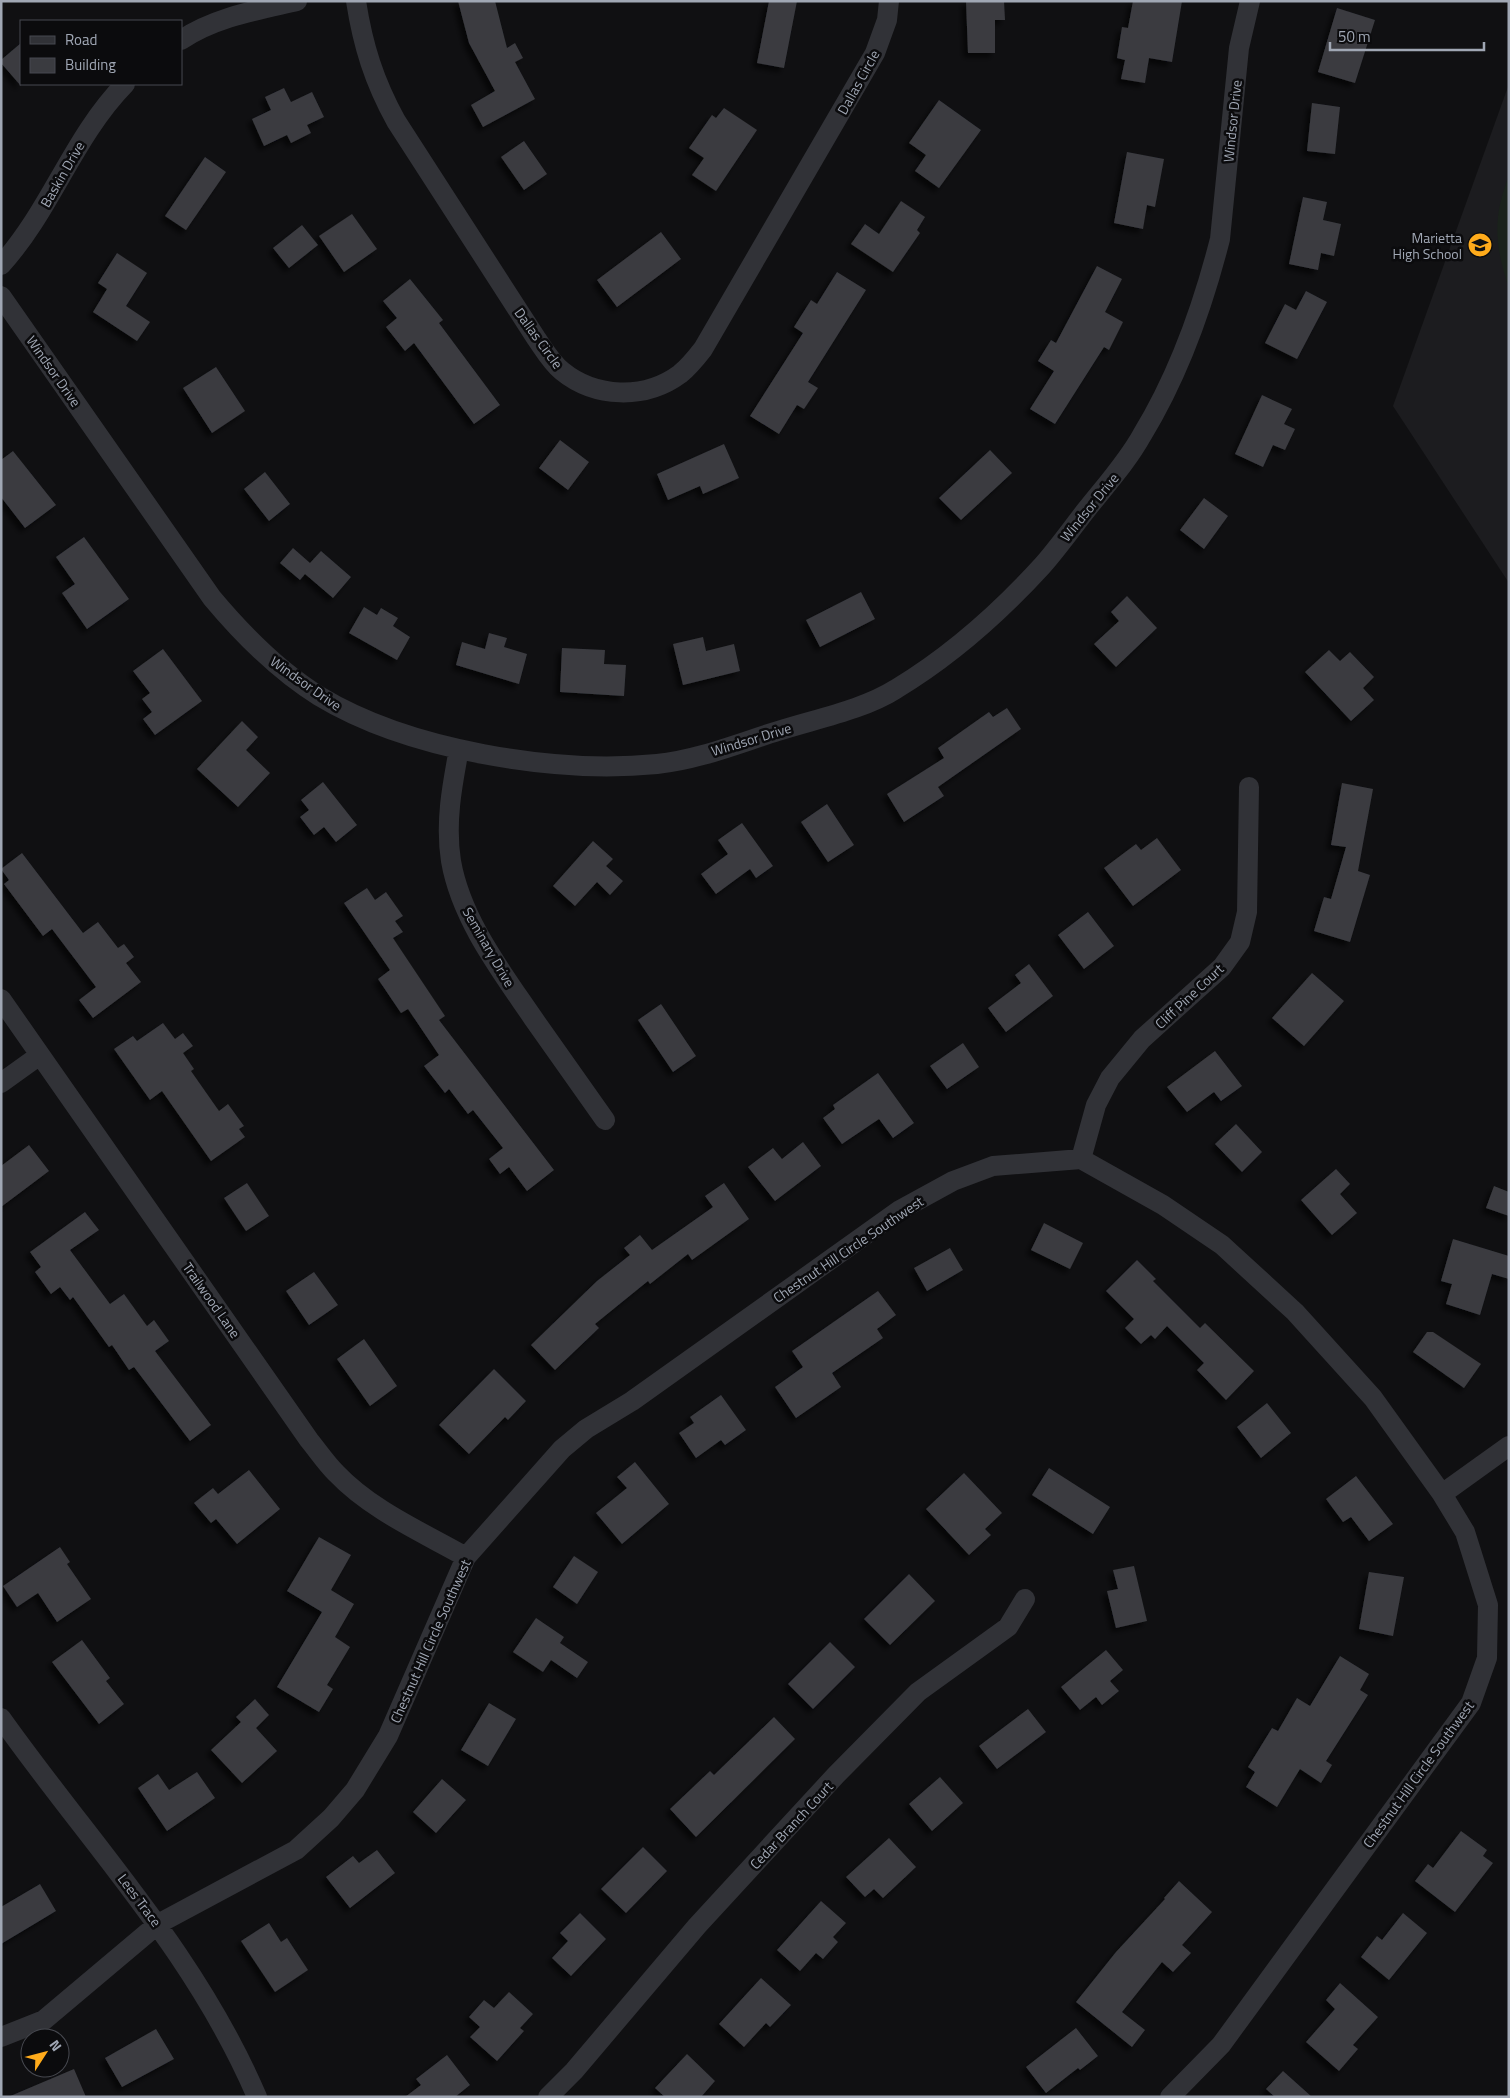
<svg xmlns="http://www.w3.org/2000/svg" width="1510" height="2098" viewBox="0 0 1510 2098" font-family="'Titillium Web',sans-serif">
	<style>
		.built { fill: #1c1c1f }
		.green { fill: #1a221b }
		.building { fill: #3a3b40; filter: url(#shadow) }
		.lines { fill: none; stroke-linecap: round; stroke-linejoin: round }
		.street { stroke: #313237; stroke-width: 20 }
		.labels { text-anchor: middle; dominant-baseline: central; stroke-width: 5; stroke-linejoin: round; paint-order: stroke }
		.street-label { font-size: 14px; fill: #a0a7b4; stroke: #0b0b0d }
		.poi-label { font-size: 14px; fill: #a0a7b4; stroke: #0b0b0d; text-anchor: end }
	</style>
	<defs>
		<filter id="shadow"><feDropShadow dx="-4.5" dy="4.5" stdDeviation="2.5" flood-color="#0009"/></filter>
	</defs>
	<rect width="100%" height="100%" fill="#101012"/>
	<path class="built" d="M1509,84V583L1393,406Z"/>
	<path class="green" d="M1509,176V288C1495,248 1492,216 1509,176Z"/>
	<path class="building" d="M458,1H495L507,48L515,43L523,58L515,62L535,99L483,127L471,105L495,91L469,43Z
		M769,1H797L784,68L757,63Z
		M966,1H1004L1005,20H995V53H968Z
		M1133,1H1182L1172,62L1149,58L1145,83L1121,79L1125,60L1117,58L1122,27L1128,28Z
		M1337,8L1375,20L1355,83L1318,72Z
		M21,43V86L1,63V60Z
		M284,88L291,102L312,92L324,117L307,125L311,133L291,143L287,135L264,146L252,119L271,110L265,97Z
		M939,100L981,130L939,188L915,171L926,155L909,143Z
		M1312,103L1340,107L1335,154L1307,151Z
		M724,108L757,130L716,191L692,175L704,158L689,148L712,115L716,118Z
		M524,141L547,174L524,190L501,157Z
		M1127,152L1164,159L1155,207L1147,205L1143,229L1114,223Z
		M205,157L226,172L186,230L165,216Z
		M1303,197L1327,202L1323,220L1341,224L1334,256L1321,253L1318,270L1289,264Z
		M901,201L925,217L917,230L920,233L893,272L851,244L865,224L879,234Z
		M352,214L377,249L344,272L319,236Z
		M302,225L318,245L289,268L273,248Z
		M661,232L681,259L617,307L597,280Z
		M117,253L147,273L126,306L150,322L137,341L93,312L107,289L98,283Z
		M1097,266L1122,279L1105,312L1123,322L1109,350L1104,347L1055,424L1030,409L1054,371L1038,361L1051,340L1056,343Z
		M837,272L866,290L808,382L818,388L804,409L797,405L779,434L750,416L803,333L794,327L811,300L817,304Z
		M410,279L443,320L439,323L500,405L474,424L414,343L405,351L386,327L397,318L383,301Z
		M1306,291L1327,302L1297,359L1265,343L1285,304L1296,310Z
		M216,367L245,411L212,433L183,388Z
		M1262,395L1292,409L1284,424L1295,429L1285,450L1273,445L1263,467L1235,454Z
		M560,440L589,462L568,490L539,468Z
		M724,444L739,478L703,494L700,486L668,500L657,474Z
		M990,450L1012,473L961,520L939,498Z
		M13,451L56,505L25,528L1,497V460Z
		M265,472L290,504L269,521L244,489Z
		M1204,498L1228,516L1204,549L1180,530Z
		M84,537L129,599L87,629L62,593L75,584L56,557Z
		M293,548L310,563L321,551L351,577L333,598L305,574L300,580L280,563Z
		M861,592L875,619L820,647L806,620Z
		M1127,596L1157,628L1116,667L1094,644L1119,621L1111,612Z
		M364,607L377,615L381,608L398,618L393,626L410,637L397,660L349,633Z
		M489,633L507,638L504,647L527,654L519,684L456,665L462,642L485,649Z
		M703,637L706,651L734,644L740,671L683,685L673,644Z
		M562,648L605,650L604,664L626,665L624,696L560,692Z
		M163,649L202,701L155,735L143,719L152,712L142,699L150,693L133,671Z
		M1329,650L1340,661L1350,652L1374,677L1363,688L1374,700L1351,721L1305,672Z
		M1007,708L1021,729L938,787L944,796L904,822L887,794L944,758L938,748L989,712L993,717Z
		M242,721L258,737L246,750L270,773L238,807L197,769Z
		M323,782L357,825L336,842L324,827L314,835L300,817L309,810L301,800Z
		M1342,783L1373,789L1358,871L1370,875L1350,942L1314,931L1324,897L1331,899L1346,847L1331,845Z
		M827,804L854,845L828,862L801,822Z
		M742,823L773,866L756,878L750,869L716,894L701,874L728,854L718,840Z
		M1157,838L1181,870L1133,906L1104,868L1136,844L1141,850Z
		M593,841L613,859L606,866L623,881L610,895L597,882L575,906L553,886Z
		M22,853L83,933L98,922L118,948L124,944L134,957L126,963L141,982L93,1018L79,1000L96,987L52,929L43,936L4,884L9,880L1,869Z
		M367,888L375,900L386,892L403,916L395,921L403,932L393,938L445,1016L439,1020L554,1170L527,1191L509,1167L500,1174L489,1159L503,1148L473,1110L468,1114L449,1089L445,1093L424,1066L439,1055L408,1009L401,1013L378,979L390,970L344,903Z
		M1088,912L1114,946L1084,969L1058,935Z
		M1029,964L1053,996L1006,1032L988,1008L1021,983L1015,975Z
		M1312,973L1344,1001L1304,1046L1272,1018Z
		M661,1004L696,1056L673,1072L638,1020Z
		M163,1023L175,1039L183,1033L193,1046L183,1053L194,1069L191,1071L219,1111L228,1104L244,1126L239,1129L245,1137L211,1161L162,1091L150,1100L114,1049L133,1036L137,1041Z
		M963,1043L979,1067L947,1089L930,1066Z
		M1215,1051L1242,1086L1221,1101L1214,1092L1187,1112L1167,1087Z
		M878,1073L914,1123L893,1138L879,1119L842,1144L823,1118L835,1109L833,1105Z
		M1236,1124L1262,1152L1242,1172L1215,1144Z
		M803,1142L821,1166L775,1201L748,1167L773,1148L782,1159Z
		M29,1145L49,1171L1,1207V1166Z
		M1336,1169L1350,1184L1340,1194L1357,1213L1332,1235L1301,1200Z
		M247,1183L269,1216L246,1231L224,1198Z
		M724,1183L749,1219L692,1260L688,1254L650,1284L648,1281L595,1324L599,1328L555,1370L531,1345L597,1281L630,1255L624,1248L640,1235L652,1250L713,1207L705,1196Z
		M1494,1186L1509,1192V1216L1486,1208Z
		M85,1212L99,1230L70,1250L110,1304L124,1294L147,1326L154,1320L169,1341L155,1351L211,1425L190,1441L134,1367L129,1370L112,1345L109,1347L73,1297L70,1300L60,1287L51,1294L35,1272L41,1267L30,1252Z
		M1044,1223L1083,1243L1070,1269L1031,1250Z
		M1453,1239L1509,1256V1279L1492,1274L1480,1315L1446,1304L1452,1284L1441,1281Z
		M950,1248L963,1270L927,1291L914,1268Z
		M1137,1260L1156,1279L1153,1281L1200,1328L1205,1323L1254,1371L1226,1400L1197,1370L1204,1363L1167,1326L1155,1339L1151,1335L1141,1344L1125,1328L1134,1319L1106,1291Z
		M314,1272L338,1305L309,1325L286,1291Z
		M878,1291L896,1315L877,1329L883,1338L832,1373L841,1387L796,1418L775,1387L803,1367L792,1351Z
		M1427,1332H1433L1481,1364L1464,1388L1413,1352Z
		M364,1339L397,1386L370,1406L337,1359Z
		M494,1369L526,1401L508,1420L505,1417L469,1454L439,1425Z
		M721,1395L746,1430L725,1445L721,1440L696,1458L679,1433L694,1423L690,1417Z
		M1267,1403L1291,1433L1261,1458L1237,1427Z
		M635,1462L669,1504L622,1544L596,1513L627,1488L617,1477Z
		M1049,1468L1110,1507L1093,1534L1032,1495Z
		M249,1470L280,1509L237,1544L216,1519L211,1523L194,1503L213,1488L218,1494Z
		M964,1473L1002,1513L985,1529L991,1535L969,1555L926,1509Z
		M1356,1476L1393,1524L1369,1541L1351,1517L1343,1522L1326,1499Z
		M319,1537L351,1555L331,1590L354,1604L335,1637L350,1647L327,1685L333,1689L319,1712L277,1687L322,1612L287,1591Z
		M60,1547L70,1562L67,1564L91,1599L57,1622L38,1593L17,1607L3,1586Z
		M574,1556L598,1572L577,1604L553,1587Z
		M1134,1566L1147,1621L1116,1628L1107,1591L1118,1589L1113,1570Z
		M1369,1572L1404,1577L1393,1636L1359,1629Z
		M909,1574L935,1601L890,1645L864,1619Z
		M536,1618L564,1637L560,1643L588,1662L577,1678L551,1660L543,1672L513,1652Z
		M82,1640L110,1678L106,1681L124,1704L99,1724L52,1662Z
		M830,1642L855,1667L813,1709L788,1684Z
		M1106,1650L1123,1670L1110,1681L1119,1691L1102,1705L1096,1697L1080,1710L1061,1687Z
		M1340,1656L1369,1674L1360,1690L1368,1695L1326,1761L1332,1765L1321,1783L1300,1769L1277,1807L1246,1787L1255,1772L1248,1767L1272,1728L1278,1731L1297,1698L1310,1706Z
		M255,1699L269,1715L256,1728L277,1751L242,1783L211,1750L241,1722L236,1717Z
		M489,1703L516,1719L488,1766L461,1750Z
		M1028,1709L1046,1732L997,1769L979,1746Z
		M774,1717L795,1739L696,1837L670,1809L710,1771L714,1775Z
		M197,1772L215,1798L167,1831L138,1788L158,1774L169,1790Z
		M940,1777L963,1803L932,1831L909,1804Z
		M442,1779L466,1800L436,1833L413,1812Z
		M1461,1831L1487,1850L1483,1856L1493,1863L1455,1912L1415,1881L1428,1864L1433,1868Z
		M889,1838L916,1867L883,1898L874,1889L865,1897L846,1877Z
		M643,1847L667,1871L626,1913L601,1889Z
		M377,1850L395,1873L350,1908L326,1877L353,1856L359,1863Z
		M1179,1881L1212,1912L1182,1945L1191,1953L1173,1972L1162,1962L1122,2012L1145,2030L1132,2047L1076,2002L1116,1952L1165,1899L1164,1898Z
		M40,1884L56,1911L1,1944V1907Z
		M821,1901L846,1923L833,1937L838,1942L823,1959L816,1953L800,1971L777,1950Z
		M580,1913L606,1939L571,1976L552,1958L568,1941L560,1933Z
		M1403,1913L1427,1933L1389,1980L1361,1957L1377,1936L1382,1940Z
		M269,1923L281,1942L287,1938L308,1970L275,1992L241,1941Z
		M761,1978L791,2005L770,2027L766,2023L744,2047L719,2024Z
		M1340,1983L1378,2017L1353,2045L1358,2049L1339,2071L1306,2042L1335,2009L1326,2000Z
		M509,1992L533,2014L520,2028L524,2031L497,2061L470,2037L480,2027L469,2017L484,2000L494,2008Z
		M1076,2028L1098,2056L1080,2070L1078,2068L1046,2093L1026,2067Z
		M156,2029L174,2059L122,2087L105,2058Z
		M687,2054L715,2081L701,2097H665L655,2088Z
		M447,2055L470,2085L455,2097H405L421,2085L416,2079Z
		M74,2069L86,2097H8Z
		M1283,2071L1312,2097H1275L1266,2089Z"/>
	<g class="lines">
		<path class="street" d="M356,1C363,46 374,81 396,121L536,338C543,348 551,362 562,371C595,398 645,400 680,374C689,367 696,358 703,349L875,53L887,20L889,1
			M181,40C215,17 258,10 297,1
			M1,265C51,210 73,137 125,84
			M1,296L212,598C243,635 277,670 319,696C408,750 554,774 657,764C698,760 739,743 778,731C815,719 863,710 896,689C949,657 1000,612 1042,566C1058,548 1072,528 1087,509C1106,485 1127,462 1142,435C1178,376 1203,306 1220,239L1239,48L1250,1
			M459,749C452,786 445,823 451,861C461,919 501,971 533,1018C557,1052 581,1086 605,1120
			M1,999L309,1440C318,1451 326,1463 336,1473C371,1510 422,1532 466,1557
			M1,1083L40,1055
			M1081,1159L1096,1105L1110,1078L1142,1039L1222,967L1240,942L1247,912L1249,787
			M1442,1494L1509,1446
			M1,1718C91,1845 195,1952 257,2097
			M1,2037L44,2020L158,1924L296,1850L331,1818L355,1790L388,1736L466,1557L562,1449L586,1429L632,1401L900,1210L953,1181L993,1166L1081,1159L1163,1205L1222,1245L1295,1312L1373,1398L1442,1494L1465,1532L1488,1605L1487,1658L1471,1703L1221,2045L1170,2097
			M548,2097L574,2071L697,1926L836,1775L918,1692L1008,1627L1025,1599"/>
	</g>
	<defs>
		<symbol id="school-disc" viewBox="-11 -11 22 22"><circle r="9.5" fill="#ffab1b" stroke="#0b0b0d"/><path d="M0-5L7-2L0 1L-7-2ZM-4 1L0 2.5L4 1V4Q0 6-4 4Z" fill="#111"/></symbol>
	</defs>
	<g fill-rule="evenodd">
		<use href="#school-disc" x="1466" y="231" width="28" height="28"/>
	</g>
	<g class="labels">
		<g class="street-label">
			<text transform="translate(858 82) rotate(-61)">Dallas Circle</text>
			<text transform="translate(1232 121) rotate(-84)">Windsor Drive</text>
			<text transform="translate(62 174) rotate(-60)">Baskin Drive</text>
			<text transform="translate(539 338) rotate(54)">Dallas Circle</text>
			<text transform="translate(54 371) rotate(55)">Windsor Drive</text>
			<text transform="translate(1089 507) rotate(-51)">Windsor Drive</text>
			<text transform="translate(306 683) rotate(35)">Windsor Drive</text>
			<text transform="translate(751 739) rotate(-17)">Windsor Drive</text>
			<text transform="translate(489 947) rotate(60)">Seminary Drive</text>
			<text transform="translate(1189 996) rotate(-43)">Cliff Pine Court</text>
			<text transform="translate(848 1249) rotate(-34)">Chestnut Hill Circle Southwest</text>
			<text transform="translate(212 1300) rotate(55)">Trailwood Lane</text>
			<text transform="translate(430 1641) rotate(-66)">Chestnut Hill Circle Southwest</text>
			<text transform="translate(1418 1774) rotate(-54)">Chestnut Hill Circle Southwest</text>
			<text transform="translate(791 1825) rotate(-47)">Cedar Branch Court</text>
			<text transform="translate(140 1900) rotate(53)">Lees Trace</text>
		</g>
		<g class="poi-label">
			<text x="1462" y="237">Marietta<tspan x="1462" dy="16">High School</tspan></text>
		</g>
	</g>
	<rect width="1510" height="2098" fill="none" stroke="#a0a7b4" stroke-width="5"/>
	<rect x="20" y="20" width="162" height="65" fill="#0b0b0d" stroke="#474950"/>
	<rect x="30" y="36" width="25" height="8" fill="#313237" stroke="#474950"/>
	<text x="65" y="45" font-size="15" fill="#a0a7b4">Road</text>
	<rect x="30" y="58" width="25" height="15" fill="#3a3b40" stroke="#474950"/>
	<text x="65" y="70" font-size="15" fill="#a0a7b4">Building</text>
	<g transform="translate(45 2053) rotate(54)"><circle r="24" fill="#0b0b0d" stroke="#474950"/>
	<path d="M0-4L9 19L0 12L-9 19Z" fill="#ffab1b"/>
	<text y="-8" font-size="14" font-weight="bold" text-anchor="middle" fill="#a0a7b4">N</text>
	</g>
	<path d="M1330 42v8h154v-8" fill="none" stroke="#a0a7b4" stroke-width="2.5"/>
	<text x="1338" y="42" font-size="15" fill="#a0a7b4" stroke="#0b0b0d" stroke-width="4" paint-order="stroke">50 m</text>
</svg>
